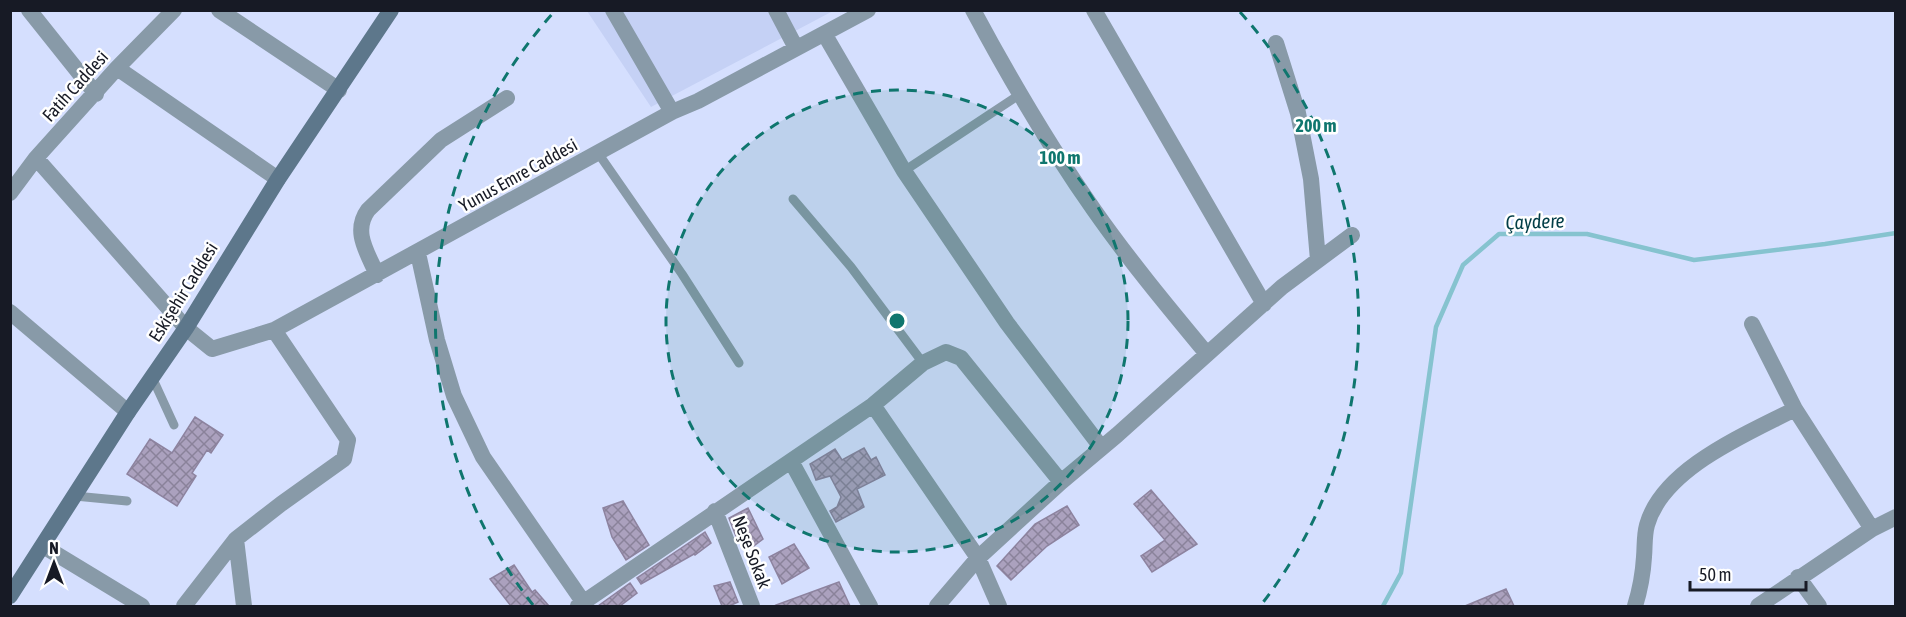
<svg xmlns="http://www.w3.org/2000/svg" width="1906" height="617" viewBox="0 0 1906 617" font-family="'Asap Condensed',sans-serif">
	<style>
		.built { fill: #c5d1f5 }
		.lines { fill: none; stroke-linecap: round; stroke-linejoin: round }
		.stream { stroke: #86c3cf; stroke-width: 4.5 }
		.building { fill: url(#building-cross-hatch); stroke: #8d839f; stroke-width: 1.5 }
		.service { stroke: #889aa8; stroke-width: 9 }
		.minor { stroke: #889aa8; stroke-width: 16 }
		.secondary { stroke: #5d778b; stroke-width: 16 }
		.ring { fill: none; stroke: #0f766e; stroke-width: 3; stroke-dasharray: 10 8 }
		.labels { text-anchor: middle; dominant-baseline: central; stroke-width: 5; stroke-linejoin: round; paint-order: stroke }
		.street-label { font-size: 18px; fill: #171a25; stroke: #fff }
		.water-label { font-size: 20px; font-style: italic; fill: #023e47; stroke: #fff }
		.centre { fill: #0f766e; stroke: #fff; stroke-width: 3 }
		.ring-label { font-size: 18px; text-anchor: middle; font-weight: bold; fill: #0f766e; stroke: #fff; stroke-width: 5; stroke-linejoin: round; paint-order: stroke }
	</style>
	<defs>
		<pattern id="building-cross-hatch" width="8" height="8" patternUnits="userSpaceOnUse" patternTransform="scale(1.5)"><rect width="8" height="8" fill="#aba1be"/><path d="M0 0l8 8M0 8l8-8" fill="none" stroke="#8a829a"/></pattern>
	</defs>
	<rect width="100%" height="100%" fill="#d5dffe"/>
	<path class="built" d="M587,11H833L651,107Z"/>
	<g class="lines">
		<path class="stream" d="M1383,606L1401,573L1436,327L1463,265L1499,234H1587L1694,260L1825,244L1896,233"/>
	</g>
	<path class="building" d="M195,417L223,435L211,453L207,450L192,473L196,476L177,506L127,474L150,439L172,453Z
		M864,448L871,460L876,457L885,475L857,489L864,507L836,522L830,511L837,507L841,497L830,476L816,480L810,464L835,449L842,460Z
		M1151,490L1197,544L1152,572L1141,556L1165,540L1134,504Z
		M623,501L649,545L626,560L612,537L603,508Z
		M1067,506L1079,525L1047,546L1011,580L997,566L1035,524Z
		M748,508L763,539L751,548L745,536L737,539L729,518Z
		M705,532L711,543L695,555L694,554L641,584L637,578Z
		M794,544L809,568L782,584L769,557Z
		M514,565L532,592L535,590L549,606H511L490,579Z
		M730,582L738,602L729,606H722L714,586Z
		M839,582L850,606H777L776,605Z
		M630,583L637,593L620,606H598Z
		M1506,589L1514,606H1465Z"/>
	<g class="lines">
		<path class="service" d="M598,153L682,274L739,363
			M904,171L1019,95
			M793,199L851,267L923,363
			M152,377L174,425
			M75,496L127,501"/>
		<path class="minor" d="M29,10L96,94
			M219,10L339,90
			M613,10L672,112
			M776,10L796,48
			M973,10C1010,79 1049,146 1094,210C1129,260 1168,307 1207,354
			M1094,10L1264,304
			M825,35L904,171L1007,323L1101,447
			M1276,43L1298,113L1311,179L1318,260
			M117,68L278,179
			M36,158L186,328L212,349L274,330L672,112L698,101L868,10
			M10,193L36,158L117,68L174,10
			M418,253L437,340L454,396L483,457L586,606
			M377,275C368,253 352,232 368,210L441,140L507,98
			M10,312L128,412
			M1752,324L1795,409L1872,529L1758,606
			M873,405L978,558L999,606
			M791,461L870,606
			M715,511L752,606
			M1872,529L1896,517
			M236,539L244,606
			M43,546L142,606
			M1798,577L1819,606
			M184,606L236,539L281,504L344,459L348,440L274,330
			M578,606L873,405L923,363L946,352L961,358L1061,482
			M937,606L978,558L1061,482L1117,435L1282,287L1352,235
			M1635,606C1640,590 1643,574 1644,557C1645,546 1644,536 1647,525C1663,468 1747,434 1795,409"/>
		<path class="secondary" d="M10,596L128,412L186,328L278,179L391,10"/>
	</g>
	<circle cx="897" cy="321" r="231" fill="#0f766e" fill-opacity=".12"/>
	<g class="ring">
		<circle cx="897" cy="321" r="231"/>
		<path d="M533 605A462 462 0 0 1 554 12M1240 12A462 462 0 0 1 1261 605"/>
	</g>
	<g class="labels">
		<g class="street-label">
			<text transform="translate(75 86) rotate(-48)">Fatih Caddesi</text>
			<text transform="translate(518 175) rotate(-29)">Yunus Emre Caddesi</text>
			<text transform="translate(183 292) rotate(-58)">Eskişehir Caddesi</text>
			<text transform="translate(752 552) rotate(69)">Neşe Sokak</text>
		</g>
		<g class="water-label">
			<text transform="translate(1535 221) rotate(-2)">Çaydere</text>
		</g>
	</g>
	<circle cx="897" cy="321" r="9" class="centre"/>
	<g class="ring-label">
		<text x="1316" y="132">200 m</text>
		<text x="1060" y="164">100 m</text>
	</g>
	<rect width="1906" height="617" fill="none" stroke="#171a25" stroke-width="24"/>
	<g transform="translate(54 563)" stroke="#ffffff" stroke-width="4.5" paint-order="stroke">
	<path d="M0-4.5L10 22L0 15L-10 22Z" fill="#171a25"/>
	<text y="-9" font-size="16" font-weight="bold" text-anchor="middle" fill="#171a25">N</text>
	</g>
	<path d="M1690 581v9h116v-9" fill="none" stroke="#171a25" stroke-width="3"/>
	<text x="1699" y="581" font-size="18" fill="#171a25" stroke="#ffffff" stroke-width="4.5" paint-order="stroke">50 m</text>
</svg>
